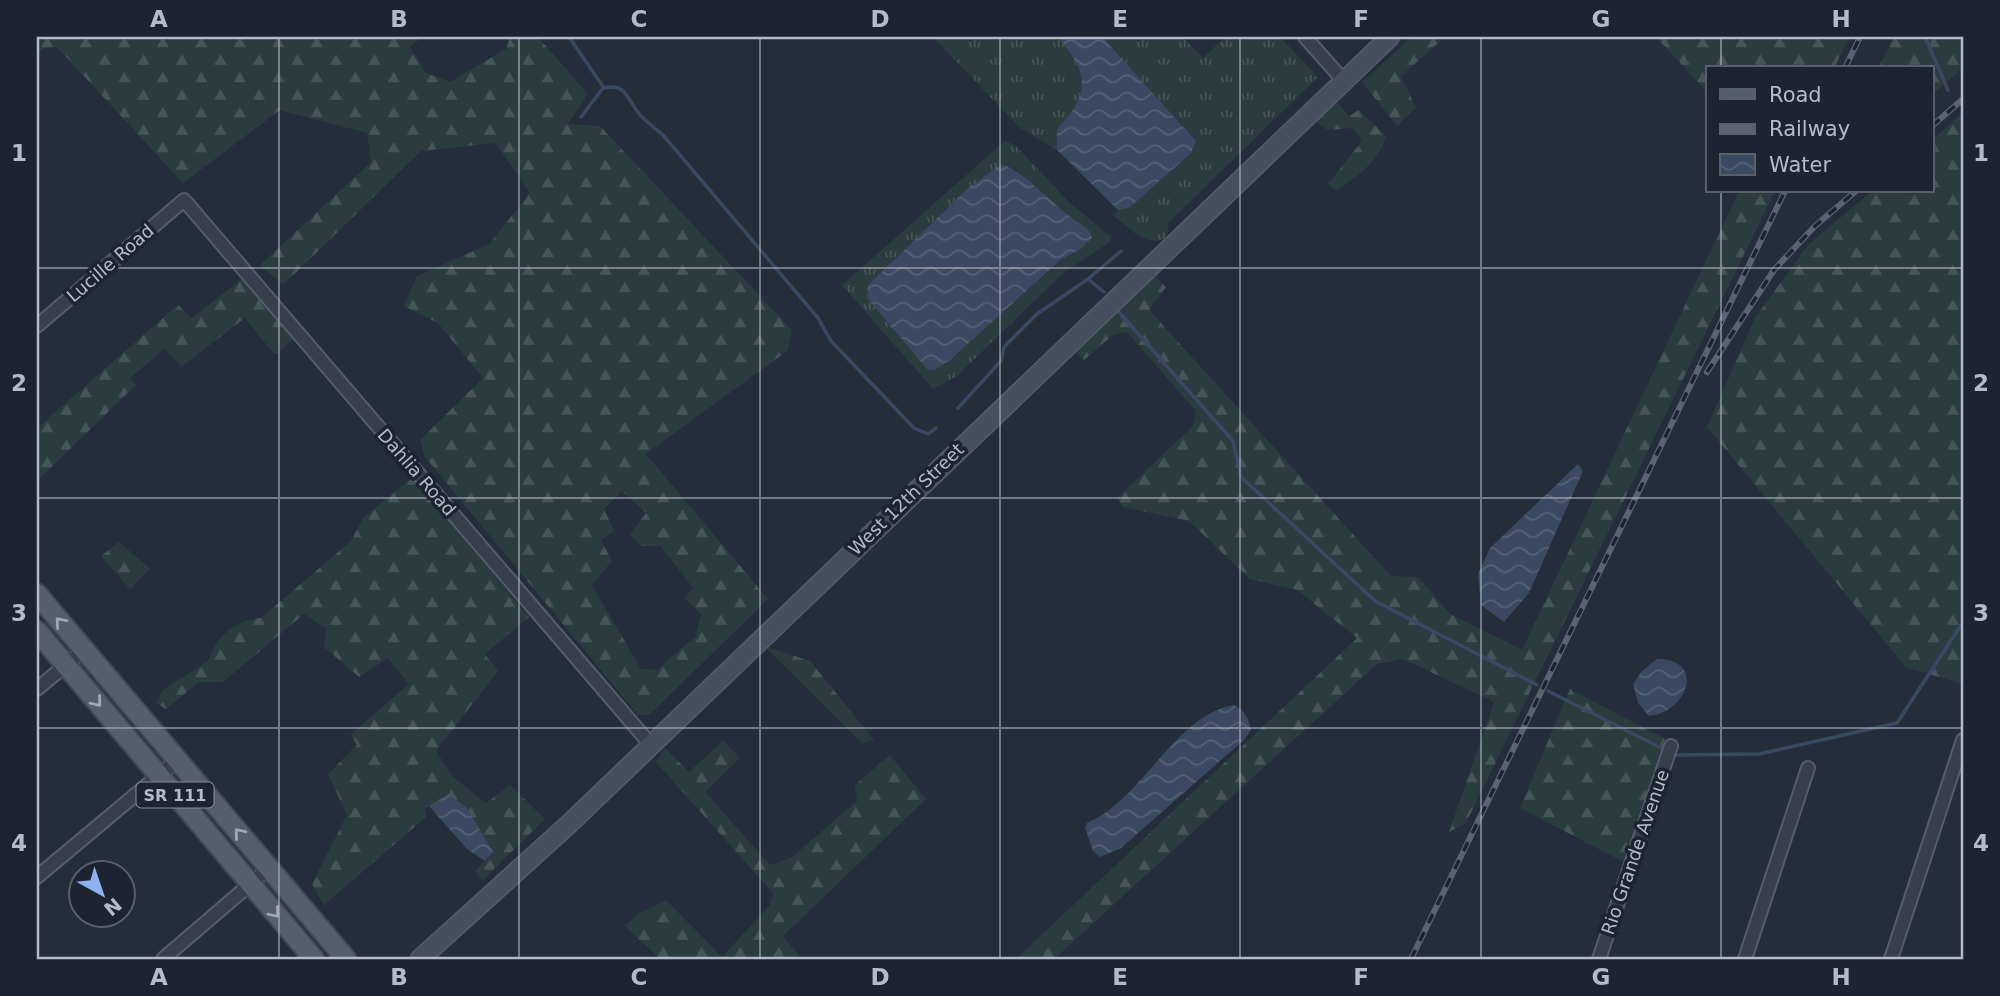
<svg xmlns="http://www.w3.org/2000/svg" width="2000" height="996" viewBox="0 0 2000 996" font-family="'DejaVu Sans',sans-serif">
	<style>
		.grass { fill: url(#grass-tufts); fill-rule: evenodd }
		.forest { fill: url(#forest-firs); fill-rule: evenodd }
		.water { fill: url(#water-waves) }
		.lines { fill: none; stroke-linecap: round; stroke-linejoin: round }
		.stream { stroke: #3a4861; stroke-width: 3.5 }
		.street-casing { stroke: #565d69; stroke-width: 16 }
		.secondary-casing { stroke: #565d69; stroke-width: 21 }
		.primary-casing { stroke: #414854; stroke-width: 23 }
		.street { stroke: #383f4b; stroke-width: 12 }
		.secondary { stroke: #474e5e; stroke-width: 18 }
		.primary { stroke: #565e6b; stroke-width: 19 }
		.rail-casing { stroke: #5b6372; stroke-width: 6 }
		.rail { stroke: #1d2430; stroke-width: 3.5; stroke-dasharray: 10; stroke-linecap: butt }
		.oneway { stroke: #a1a8b4 }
		.grid { fill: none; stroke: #b4bac6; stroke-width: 2; stroke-opacity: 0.55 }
		.labels { text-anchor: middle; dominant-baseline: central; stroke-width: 7; stroke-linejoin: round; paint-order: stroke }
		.shield { fill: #1d2430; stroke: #878d99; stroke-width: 2 }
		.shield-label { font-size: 16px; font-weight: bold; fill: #b4bac6 }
		.street-label { font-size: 18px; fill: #b4bac6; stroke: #1d2430 }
		.neatline { fill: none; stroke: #b4bac6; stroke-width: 2.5 }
		.grid-label { font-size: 23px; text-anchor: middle; font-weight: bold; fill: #b4bac6 }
	</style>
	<defs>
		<pattern id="grass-tufts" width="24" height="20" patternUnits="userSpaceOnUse" patternTransform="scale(1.75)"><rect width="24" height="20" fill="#2a3c3e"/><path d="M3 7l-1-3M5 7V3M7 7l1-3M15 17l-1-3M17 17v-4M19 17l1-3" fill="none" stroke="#465658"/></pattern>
		<pattern id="forest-firs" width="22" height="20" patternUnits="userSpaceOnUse" patternTransform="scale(1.75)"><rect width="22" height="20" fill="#2a3c3e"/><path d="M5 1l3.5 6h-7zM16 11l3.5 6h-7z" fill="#465658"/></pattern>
		<pattern id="water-waves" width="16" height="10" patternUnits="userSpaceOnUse" patternTransform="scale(1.75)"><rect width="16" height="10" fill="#3a4861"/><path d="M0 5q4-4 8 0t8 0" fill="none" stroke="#546076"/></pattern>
	</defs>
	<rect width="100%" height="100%" fill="#252d3a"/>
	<path class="grass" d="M933,37H1057C1078,60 1092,82 1072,111C1058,132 1056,118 1057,150L1020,128Z
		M1102,37H1183L1203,58L1225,37H1280L1318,77L1169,222L1167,237C1148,249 1129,228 1114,216L1118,210L1129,208Z
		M1005,141L1016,146L1069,202L1110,236V242L1063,273L957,376L933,389L842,285ZM1014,168L1050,204L1092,234L1081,249L1063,259L950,360L867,298L868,285L966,190Z"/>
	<path class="forest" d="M37,37H422L410,47L426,73L450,82L506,49L510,37H538L588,94L568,124L600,126L792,330L787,351L646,454L768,599L649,715H638L425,457L420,440L483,378L438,323L404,306L417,276L489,244L530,193L496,143L421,151L283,285L260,265L371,162L367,133L280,110L183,183L57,47L44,48L37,55ZM622,491L646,513L630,534L641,546H661L693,588L684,598L701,614L696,636L657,670L641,669L592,585L612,561L601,540L614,531L604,509Z
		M1412,37H1445L1401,76L1416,108L1397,126L1362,82Z
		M1656,37H1850L1834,68H1708V93Z
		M1894,37H1963V68L1932,95V68H1878Z
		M1337,102L1349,116L1359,110L1386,136C1379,162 1358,175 1337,191L1328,184L1362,141L1353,128L1328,130L1313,120Z
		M1963,113V680L1962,684L1906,667L1707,427L1755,318L1808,245L1872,191H1932V140Z
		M1739,191H1775L1466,823L1449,832L1494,702L1403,659L1377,664L1054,959H1016L1357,638L1297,590L1250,579L1189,521L1123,507L1117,498L1193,426L1196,411L1127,332L1113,335L1084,360L1073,350L1138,289L1155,276L1166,287L1149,310L1391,576L1418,577L1450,614L1522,650Z
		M244,277L295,338L275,355L245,318L182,366L164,349L130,378L136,385L37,481V428L178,305L192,318Z
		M413,477L529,617L485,654L498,671L436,751L453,777L486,803L510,785L545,819L483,880L475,871L493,852L448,794L425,809L426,817L324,905L312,884L347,815L328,774L357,745L351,734L409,684L388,658L359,677L324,647L326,628L304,614L223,682H199L166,709L156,703L163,690L208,661C216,637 235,620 261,618L351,541L363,518Z
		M119,542L150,569L130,589L101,556Z
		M764,646L810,661L874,740L862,743Z
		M1570,689L1665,739L1624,862L1520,808Z
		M723,741L740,758L705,792L770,865L791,858L857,801L855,785L890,755L926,799L783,936L802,959H660L625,926L637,915L666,900L722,957L770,905L773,893L656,762L665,748L689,772Z"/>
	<path class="water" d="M1057,37H1102L1196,141L1191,153L1129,208L1118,210L1057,150C1056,118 1058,132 1072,111C1092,82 1078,60 1057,37Z
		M1001,164C1026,172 1050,203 1073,219C1081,224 1091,229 1092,238L1081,249L1062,259L950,360L935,370H928L867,298L868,285L966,190Z
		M1578,464L1583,471L1529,593L1504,622L1481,605L1478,574L1490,548Z
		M1657,659C1707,659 1687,713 1649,716L1638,703L1633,684L1642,671Z
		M1234,705C1244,710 1249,718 1251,730L1245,739L1121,848L1100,857L1093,851L1085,827L1087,823C1142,800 1175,715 1234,705Z
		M448,794L467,808L493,852L485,861L467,849L429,806Z"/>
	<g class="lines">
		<path class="stream" d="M569,37L604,88C627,82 628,102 641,116C648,123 656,129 663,135L818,318L831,341L914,428L928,434L936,428
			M1925,37L1948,90
			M581,117L603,88
			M1088,279L1121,251
			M1118,311L1233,441L1241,477L1375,601L1537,685
			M958,408L1001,361L1004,347L1037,314L1088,279L1104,292
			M1548,691L1665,750
			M1676,755L1759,754L1897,723L1963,622"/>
		<defs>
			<path id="street" d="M1305,37L1343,80
				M37,326L184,200L651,745
				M37,689L84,650
				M37,877L177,760
				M163,959L269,868
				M1599,959L1671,746
				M1745,959L1808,768
				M1891,959L1963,740"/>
			<path id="secondary" d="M420,959L569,824L1390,37"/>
			<path id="primary" d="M37,594L346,959
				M37,631L314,959"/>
		</defs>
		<use href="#street" class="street-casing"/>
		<use href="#secondary" class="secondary-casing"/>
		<use href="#primary" class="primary-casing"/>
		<use href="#street" class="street"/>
		<use href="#secondary" class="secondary"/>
		<use href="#primary" class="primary"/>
		<defs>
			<path id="rail" d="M1845,68L1860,37
				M1932,126L1963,99
				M1707,372L1774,270L1815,226L1856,191
				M1411,959L1785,191"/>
		</defs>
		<use href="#rail" class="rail-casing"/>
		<use href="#rail" class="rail"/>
	</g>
	<defs><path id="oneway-chevron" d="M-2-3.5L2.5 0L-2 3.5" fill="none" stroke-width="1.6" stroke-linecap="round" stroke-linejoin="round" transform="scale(1.75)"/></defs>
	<g class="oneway">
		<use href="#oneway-chevron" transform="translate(60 622) rotate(-130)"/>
		<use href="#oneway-chevron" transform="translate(97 702) rotate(50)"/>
		<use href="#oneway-chevron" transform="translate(239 833) rotate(-130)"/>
		<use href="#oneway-chevron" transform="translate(275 913) rotate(50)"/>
	</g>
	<path class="grid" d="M279,37V959M519,37V959M760,37V959M1000,37V959M1240,37V959M1481,37V959M1721,37V68M1721,191V959M37,268H1963M37,498H1963M37,728H1963"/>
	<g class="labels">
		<rect class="shield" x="136.5" y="782.5" width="77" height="25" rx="5"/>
		<g class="shield-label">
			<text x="175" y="795">SR 111</text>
		</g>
		<g class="street-label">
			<text transform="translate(110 263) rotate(-41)">Lucille Road</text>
			<text transform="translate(417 472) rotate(49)">Dahlia Road</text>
			<text transform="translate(906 499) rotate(-44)">West 12th Street</text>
			<text transform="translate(1635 852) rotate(-71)">Rio Grande Avenue</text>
		</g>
	</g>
	<rect width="2000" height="996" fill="none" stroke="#1d2430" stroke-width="77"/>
	<rect x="1706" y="66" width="228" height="126" fill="#1d2430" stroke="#59606c" stroke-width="2"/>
	<rect x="1720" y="89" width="35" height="10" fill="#565e6b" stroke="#59606c" stroke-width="2"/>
	<text x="1769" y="102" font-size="21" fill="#b4bac6">Road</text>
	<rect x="1720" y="124" width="35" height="10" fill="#5b6372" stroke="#59606c" stroke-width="2"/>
	<text x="1769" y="136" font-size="21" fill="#b4bac6">Railway</text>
	<rect x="1720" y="154" width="35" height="21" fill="url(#water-waves)" stroke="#59606c" stroke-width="2"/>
	<text x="1769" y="172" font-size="21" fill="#b4bac6">Water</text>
	<g transform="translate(102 894) rotate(140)"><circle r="33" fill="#1d2430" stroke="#59606c" stroke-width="2"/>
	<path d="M0-5L12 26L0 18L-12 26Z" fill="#8fb1f0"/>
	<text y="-10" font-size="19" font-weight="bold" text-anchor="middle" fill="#b4bac6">N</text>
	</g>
	<rect x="38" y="38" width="1924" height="920" class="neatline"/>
	<g class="grid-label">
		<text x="159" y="27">A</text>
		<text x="399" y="27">B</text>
		<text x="639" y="27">C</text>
		<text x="880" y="27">D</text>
		<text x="1120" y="27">E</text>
		<text x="1361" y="27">F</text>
		<text x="1601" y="27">G</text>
		<text x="1841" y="27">H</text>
		<text x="19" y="161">1</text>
		<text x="1981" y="161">1</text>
		<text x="19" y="391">2</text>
		<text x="1981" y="391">2</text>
		<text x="19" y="621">3</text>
		<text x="1981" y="621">3</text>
		<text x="19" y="851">4</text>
		<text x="1981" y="851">4</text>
		<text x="159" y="985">A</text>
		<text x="399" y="985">B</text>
		<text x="639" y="985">C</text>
		<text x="880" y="985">D</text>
		<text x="1120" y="985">E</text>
		<text x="1361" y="985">F</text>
		<text x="1601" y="985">G</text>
		<text x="1841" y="985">H</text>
	</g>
</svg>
